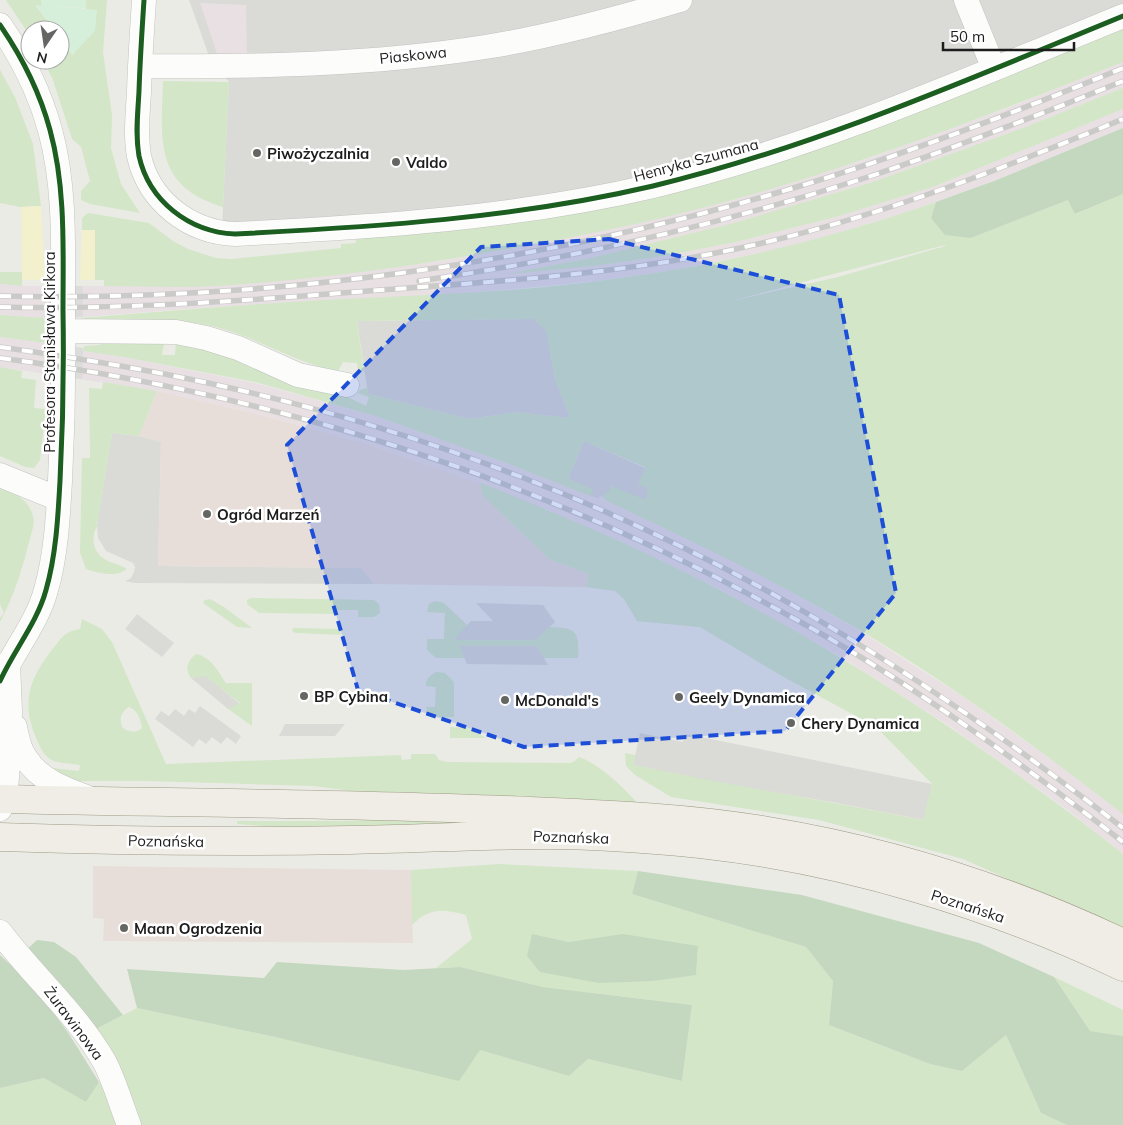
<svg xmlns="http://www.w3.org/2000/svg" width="1123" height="1125" viewBox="0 0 1123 1125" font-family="Mulish,sans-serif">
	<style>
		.residential { fill: #dadad7 }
		.commercial { fill: #e8ded9 }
		.industrial { fill: #e8e0e3 }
		.grass { fill: #d3e6c8; fill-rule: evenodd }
		.forest { fill: #c3d8be }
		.sand { fill: #f2f0cd }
		.park { fill: #d6efda }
		.pier { fill: #dcdcda }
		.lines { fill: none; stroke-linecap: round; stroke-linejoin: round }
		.minor-casing { stroke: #c2c2c0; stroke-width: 25 }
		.major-casing { stroke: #9f9b85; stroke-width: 29 }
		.minor { stroke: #fcfcfb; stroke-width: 24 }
		.major { stroke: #efede5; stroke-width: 28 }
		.rail-casing { stroke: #cacac9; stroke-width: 5.5 }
		.rail { stroke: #fff; stroke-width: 4; stroke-dasharray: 11; stroke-linecap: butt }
		.cycleway-casing { stroke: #fff; stroke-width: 8 }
		.cycleway { stroke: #1b5e20; stroke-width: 5 }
		.marked { fill: #1d4ed8; fill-opacity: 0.2; stroke: #1d4ed8; stroke-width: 4; stroke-dasharray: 10 6; stroke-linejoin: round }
		.poi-dot { fill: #656563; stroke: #fff; stroke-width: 2 }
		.labels { text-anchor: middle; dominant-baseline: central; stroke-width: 5; stroke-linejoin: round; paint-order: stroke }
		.street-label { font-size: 15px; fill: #1d1d1d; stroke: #fff }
		.poi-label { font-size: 15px; font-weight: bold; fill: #1d1d1d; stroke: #fff; text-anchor: start }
	</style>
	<rect width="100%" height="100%" fill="#ebebe6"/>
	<path class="residential" d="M189,0H1123V9L740,157L505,207L222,228L229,82L210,59Z
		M533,319L546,330L555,379L570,418L516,412L469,419L368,394L357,321Z
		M112,433L139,436L161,442L158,566L362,568L374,584L134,583L125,581L131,578L134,572L135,567L133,563L106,551L98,538L97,526Z
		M584,441L645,468L646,487L648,491L646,501L634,497L605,493L604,498L600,496L599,499L590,496L592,489L568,479Z
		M476,603L543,605L555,622L536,640H453L471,621H493Z
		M137,614L174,643L162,657L125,629Z
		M459,646H537L548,665L467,664Z
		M205,675L240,704L228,709L191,678Z
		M200,706L241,736L236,744L227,737L221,744L212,737L206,744L199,739L193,747L155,719L161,711L169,716L175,709L184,716L189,709L195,713Z
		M285,724H345L335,736H279Z
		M640,733L683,742L686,734L932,784L924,820L837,803L725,784L633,765Z"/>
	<path class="commercial" d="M157,391L249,412L367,444L480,483L483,496L549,559L589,574L586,587L374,584L361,568L158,566L161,442L139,436Z
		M93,866L411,870L413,943L103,941L104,919L93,918Z"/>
	<path class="industrial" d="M200,3L246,5L247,54H217Z
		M1123,62V88L1023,128L873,182L730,224L586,259L514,273L592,266L664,256L736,242L836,217L933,187L1123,109V128L1034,165L965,192L909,211L842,232L775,250L669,271L606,280L502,290L426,296L211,307L83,317L43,318L0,315V284L22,286H214L323,276L441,261L581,235L725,202L867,159L1013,106Z
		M0,337L46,343L83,351L124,357L255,383L379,417L501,461L590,496L599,499L600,496L604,498L607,501L745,566L857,629L965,698L1084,783L1123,814V854L1065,808L951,727L841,657L721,590L611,537L490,487L367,444L249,412L157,391L0,367Z"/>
	<path class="grass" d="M6,0H41L42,6H36L54,30H30V36Z
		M86,0H107L103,52L112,115L111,148L121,184L140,213L90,204L81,200V191L90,181L81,147L72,139L53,80L43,60H60V39L73,55L97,11L86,10Z
		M1123,25V62C992,114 861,165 725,202C659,220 591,234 524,246C422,265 318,280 215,286C178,288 141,286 104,286V280H95V230H82V218L88,213L149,223L173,241L188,249L216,258L232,259L341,248V244L356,243L355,234L549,214Z
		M0,70L15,97L33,144L41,206L21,207L0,203Z
		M163,81L229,82L223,207C154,186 161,141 163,81Z
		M1123,88V109L933,187L836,217L736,242L664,256L593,266L507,274L586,259L730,224L873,182L1023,128Z
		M1123,194V814C1039,749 948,682 856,628C776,581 692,541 607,501L604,498L605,493H608L611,486L646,500L648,491L646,490V487L638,485L645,467L584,441L568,479L593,489L590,496L501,461L379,417L255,382L124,357L83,351L84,346L100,345V339L176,340L335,391L366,406L369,397L358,393L360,390L367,388L368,394L469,419L516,412L570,418L555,379L546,330L533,319L357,321L364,371L358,370L357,363L343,362L338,371C295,363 259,338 216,327C176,317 132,321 90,320L80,318C161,311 242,305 324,300C418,295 512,293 606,280C719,266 829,239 936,202L931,218L971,238L1068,200L1076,214ZM945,246L838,277L727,302L945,245ZM169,342H176L175,355H162L164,344Z
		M0,272H22V286L0,284Z
		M0,315L46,318V343L0,337Z
		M0,367L22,371L21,378L36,380L34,408L46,409L40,460L34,468L25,467L0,456Z
		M103,382L157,391L139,436L112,433L97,526C90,539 93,554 108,561C114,564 122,565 127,569C116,578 98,573 86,569L80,553L82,458H90L89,388L102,389Z
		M480,483C508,493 536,506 564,517C766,601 951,719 1123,854V930L963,859L819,820L671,797L635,775L626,766L625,753L635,755L634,765C730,785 827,801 923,820L932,784L876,727L782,676L700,627L637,621L624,599L615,591L586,587L589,574L549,559L483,496Z
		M0,486C14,492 29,500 33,516C35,525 31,534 29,542C22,570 14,596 0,622V618L4,613L0,604Z
		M251,598L374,600L379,604L380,613L374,617H358V610H338L337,614L259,613L247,604V600Z
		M210,599L224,607L252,628L237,627L203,603L205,600Z
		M435,601L444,603L467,625L454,640H536L549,627C577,628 579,631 578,658H544L537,646H460L464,658H436L427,650V639H444L445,613L427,612L429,604Z
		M82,619L102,629L112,642L166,764L401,755L402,760L411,759V754H435L439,760L447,762L571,763L575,761L579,757C599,764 624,787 638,804L367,793L313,786L147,781H73L43,767L79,771L80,765C70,763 58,764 50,759C43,754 40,747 37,740C21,704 28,681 51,651C61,639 63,632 80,629ZM129,707C137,709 141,720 142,728C136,734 128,732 122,727C119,719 121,712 129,707Z
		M294,628L341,629V635L297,633L293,632L292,629Z
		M196,654C211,657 218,671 226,683H252V726L228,709L240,703L205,676L191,678C184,669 188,660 196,654Z
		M436,672L445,673L454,682V717H430L426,707H435L436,687L426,686C426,679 429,676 436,672Z
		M450,727L468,728L486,738H450Z
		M393,819L534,823L315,830L237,824V821H342Z
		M499,864L638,871L632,894L806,947L833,981L829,1025L930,1064L962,1071L1006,1035L1041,1113L1067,1125H136L94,1030L137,1008L280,1038L480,1050L569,1076L588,1059L682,1081L692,1005L543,987L460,967L436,968L472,939L466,915C442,909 431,907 412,925L411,870ZM532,934L569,942L698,946L696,975Z
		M1054,977L1123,1010V1036L1090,1031Z
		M44,1078L86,1102L99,1082L124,1125H0V1088Z"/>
	<path class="forest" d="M1123,128V194L1075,214L1068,200L971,238L945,235L931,218L936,202L994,181Z
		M638,871L802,895L979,943L1054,977L1090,1031L1123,1036V1125H1067L1041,1113L1006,1035L962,1071L930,1064L829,1025L833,981L806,947L632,894Z
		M532,934L569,942L623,934L698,946L696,975L653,981L599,983L540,972L527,956Z
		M37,940L54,942L76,957L123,1015L94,1030L23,953Z
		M0,955L36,989L69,1034L99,1082L86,1102L44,1078L0,1088Z
		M277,962L403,970L460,967L543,987L692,1005L682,1081L588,1059L569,1076L480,1050L459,1081L280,1038L137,1008L127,969L264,978Z"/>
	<path class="sand" d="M41,206L45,280H22L21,207Z
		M82,230H95V280H80Z"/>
	<path class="park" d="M41,0H86V8L50,6L97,10L95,31L72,55L60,39V30H54L36,5L42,6Z"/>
	<path class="pier" d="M44,286H83V317L44,318Z
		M44,343L83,348L82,379L44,374Z"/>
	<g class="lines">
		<defs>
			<path id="minor" d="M144,0C142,30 140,61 139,91C138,112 135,134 139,156C149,201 189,232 235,234C375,227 516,218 653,186C815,147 969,79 1123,16
				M966,0L994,69
				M0,25C22,57 40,93 50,130C66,188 63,251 63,311C64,368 63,424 60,481C58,517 56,555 46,590C37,623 14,650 0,681
				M140,66C255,67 371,65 485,47C550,37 616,19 680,0
				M63,331L176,332L206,338L238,348L298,375L347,385
				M0,475L59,499
				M15,727C17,737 19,749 25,757C39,780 64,789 89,798
				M0,809L5,799L9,755L10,711L8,663
				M0,932C33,976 76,1013 104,1061C114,1079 121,1105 129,1125"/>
			<path id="major" d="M0,799C168,803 337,803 505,810C593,814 682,816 768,831C890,851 1011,890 1123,943
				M0,837C117,841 233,842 350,840C415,839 480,835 546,835C597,835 649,839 700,844C844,860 993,905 1123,967"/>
		</defs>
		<use href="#minor" class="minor-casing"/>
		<use href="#major" class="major-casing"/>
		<use href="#minor" class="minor"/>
		<use href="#major" class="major"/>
		<defs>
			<path id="rail" d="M419,281C572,259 722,224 868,177C954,148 1039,115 1123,81
				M0,296C267,302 535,265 790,189C904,155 1014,113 1123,68
				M0,307C127,310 254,300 380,290C507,281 634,273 758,244C884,215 1004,168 1123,119
				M0,347C70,357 139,368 208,383C421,429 633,511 820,621C926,683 1026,753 1123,828
				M0,358C287,396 552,483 804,624C917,687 1021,763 1123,842"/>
		</defs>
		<use href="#rail" class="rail-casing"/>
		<use href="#rail" class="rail"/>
		<defs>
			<path id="cycleway" d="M144,0C142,30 140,61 139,91C138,112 135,134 139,156C149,201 189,232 235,234C375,227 516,218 653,186C815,147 969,79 1123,16
				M0,25C22,57 40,93 50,130C66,188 63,251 63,311C64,368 63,424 60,481C58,517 56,555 46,590C37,623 14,650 0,681"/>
		</defs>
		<use href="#cycleway" class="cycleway-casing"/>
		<use href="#cycleway" class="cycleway"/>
	</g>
	<path class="marked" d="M609,239L839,295L896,593L785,731L524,747L358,690L287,445L481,247Z"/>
	<g class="poi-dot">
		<circle cx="257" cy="153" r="5"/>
		<circle cx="396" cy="162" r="5"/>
		<circle cx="207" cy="514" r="5"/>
		<circle cx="304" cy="696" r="5"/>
		<circle cx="679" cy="697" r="5"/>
		<circle cx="505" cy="700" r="5"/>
		<circle cx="791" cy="723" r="5"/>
		<circle cx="124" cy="928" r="5"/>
	</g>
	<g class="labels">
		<g class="street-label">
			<text transform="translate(413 55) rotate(-6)">Piaskowa</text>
			<text transform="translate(696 160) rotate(-15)">Henryka Szumana</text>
			<text transform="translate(49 352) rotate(-90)">Profesora Stanisława Kirkora</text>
			<text transform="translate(571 837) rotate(2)">Poznańska</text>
			<text transform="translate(166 841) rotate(1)">Poznańska</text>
			<text transform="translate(968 906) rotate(18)">Poznańska</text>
			<text transform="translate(74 1023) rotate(53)">Żurawinowa</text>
		</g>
		<g class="poi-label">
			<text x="267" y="153">Piwożyczalnia</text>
			<text x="406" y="162">Valdo</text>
			<text x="217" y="514">Ogród Marzeń</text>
			<text x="314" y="696">BP Cybina</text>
			<text x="689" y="697">Geely Dynamica</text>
			<text x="515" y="700">McDonald's</text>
			<text x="801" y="723">Chery Dynamica</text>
			<text x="134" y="928">Maan Ogrodzenia</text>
		</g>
	</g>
	<g transform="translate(45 45) rotate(193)"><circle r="24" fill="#ffffff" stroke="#a5a5a5"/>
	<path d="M0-4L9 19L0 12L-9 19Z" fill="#656563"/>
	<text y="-8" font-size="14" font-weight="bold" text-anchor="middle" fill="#1d1d1d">N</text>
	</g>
	<path d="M943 42v8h131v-8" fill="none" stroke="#1d1d1d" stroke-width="2.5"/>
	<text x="950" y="42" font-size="15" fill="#1d1d1d" stroke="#ffffff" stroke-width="4" paint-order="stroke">50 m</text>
</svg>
